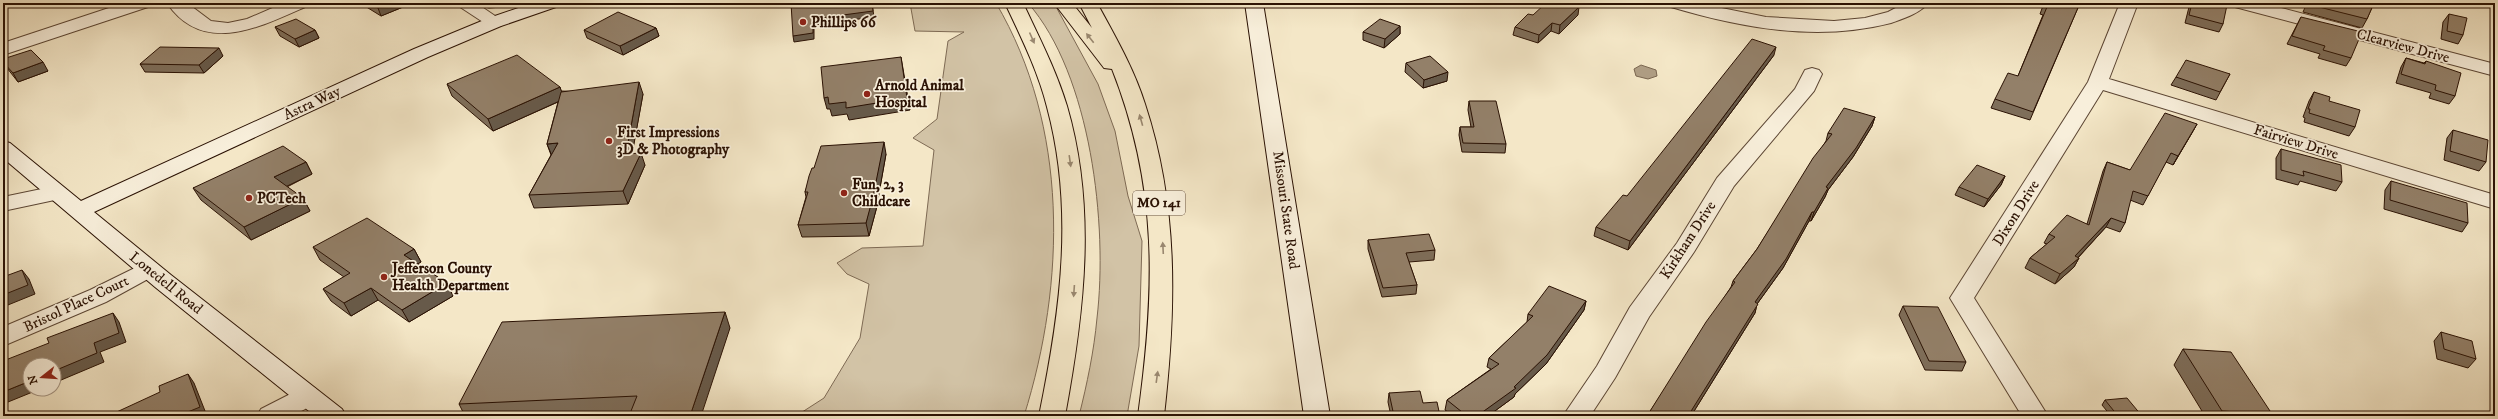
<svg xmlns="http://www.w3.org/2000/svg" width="2498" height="419" viewBox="0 0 2498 419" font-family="'IM FELL DW Pica',serif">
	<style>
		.green { fill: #d2c3a6; stroke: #7e6a54 }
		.water { fill: #af9e84; stroke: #7a6650 }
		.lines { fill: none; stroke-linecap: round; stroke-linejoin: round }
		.stream { stroke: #7a6650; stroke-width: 5.5 }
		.street-casing { stroke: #5c4634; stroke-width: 2 }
		.secondary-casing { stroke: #2a1103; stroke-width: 2 }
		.highway-casing { stroke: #2a1103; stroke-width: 2 }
		.street { fill: #f8efdb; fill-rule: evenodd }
		.secondary { fill: #f8efdb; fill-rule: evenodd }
		.highway { fill: #f4e7c7; fill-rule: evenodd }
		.wall { fill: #7e6e5a; stroke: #2a1103 }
		.shaded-wall { fill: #675a4a; stroke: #2a1103 }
		.building { fill: #938069; stroke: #2a1103 }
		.oneway { fill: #99876f }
		.poi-dot { fill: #8f2418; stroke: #f8efdb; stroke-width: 1.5 }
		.labels { text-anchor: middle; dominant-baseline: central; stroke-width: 3.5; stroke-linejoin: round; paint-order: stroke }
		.shield { fill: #f8efdb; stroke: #685444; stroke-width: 1 }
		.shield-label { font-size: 14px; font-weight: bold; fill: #2a1103 }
		.poi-label { font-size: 15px; font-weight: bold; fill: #2a1103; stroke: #f8efdb; text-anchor: start }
		.street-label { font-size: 15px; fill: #2a1103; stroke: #f8efdb }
	</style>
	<rect width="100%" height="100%" fill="#f4e7c7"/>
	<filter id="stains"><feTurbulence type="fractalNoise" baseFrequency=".005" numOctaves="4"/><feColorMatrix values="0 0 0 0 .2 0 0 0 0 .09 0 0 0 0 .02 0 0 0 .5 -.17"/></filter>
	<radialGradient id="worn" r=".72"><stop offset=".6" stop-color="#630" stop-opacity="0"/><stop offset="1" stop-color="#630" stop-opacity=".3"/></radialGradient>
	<path class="green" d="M910,3H996C1069,127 1066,282 1024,416H796L824,398L860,338L869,284L847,274L837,263L862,248L923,246L934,150L913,138L937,119L948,41L964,32L915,31Z
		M1028,3H1054L1098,84L1115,131L1128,196L1142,241L1139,346L1127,416H1079C1087,384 1094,351 1097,318C1108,225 1091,75 1028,3Z"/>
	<path class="water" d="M1641,65L1656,70L1657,76L1648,79L1636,76L1634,69Z"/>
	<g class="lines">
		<path class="stream" d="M489,6L515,3"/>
		<defs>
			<path id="street" d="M124,3H151L148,7L3,55V43Z
				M167,3H187L211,21L228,23L247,19L284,3H308L305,7C260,27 203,56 167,3Z
				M454,3H476L504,22L501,26H489Z
				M1668,3H1697L1766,17L1834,21L1865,18L1888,12L1905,3H1928C1921,13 1902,19 1891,23C1817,42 1742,28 1671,7Z
				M2120,3H2138L2109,79L2495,195V209L2103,90L1974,298L2048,416H2022L1950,298L2088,82Z
				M2232,3H2262L2495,64V76L2235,7Z
				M1812,68L1819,70L1822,74L1814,91L1734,186L1694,252L1649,317L1615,378L1590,416H1563L1597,366L1630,307L1677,243L1717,178L1795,89L1805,70Z
				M56,186L64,188L67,193L64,198L3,211V197Z
				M149,261L157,264L161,269L157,274L106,302L3,346V327L90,290Z
				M306,386L315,388L319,395C306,418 279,416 257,416L261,409Z"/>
			<path id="secondary" d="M533,3H559L556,7L501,26L428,57L94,212L171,275L342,409L346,416H315L155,287L3,158V141L10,143L81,201L414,49L489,18Z
				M1245,3H1263L1330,416H1304Z"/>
			<path id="highway" d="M1005,3H1023C1039,37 1056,70 1067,106C1097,209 1084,313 1065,416H1039C1060,313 1075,211 1047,107C1038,71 1021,37 1005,3Z
				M1054,3H1072L1092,28L1079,3H1097C1115,36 1134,69 1145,104C1179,207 1176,310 1164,416H1138C1155,292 1159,188 1112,69L1104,68Z"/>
		</defs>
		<use href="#street" class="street-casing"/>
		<use href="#secondary" class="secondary-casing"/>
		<use href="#highway" class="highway-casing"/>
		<use href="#street" class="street"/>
		<use href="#secondary" class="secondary"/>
		<use href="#highway" class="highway"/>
	</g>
	<path class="wall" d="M360,3H401L403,7L381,16Z
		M2044,3H2080L2030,120L1991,108L1995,99L2018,76L2043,15L2040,14Z
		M2190,3H2217L2223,24L2219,32L2185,23Z
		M2307,3H2374L2367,19L2362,28L2303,12Z
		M2449,14L2463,35L2458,44L2441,39L2443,22Z
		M1533,15H1578L1559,34L1551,31L1538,43L1513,35L1515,27Z
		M2301,17L2351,58L2346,66L2318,58L2320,54L2287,44Z
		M1400,26V34L1384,48L1363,40V32Z
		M275,27L315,30L319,38L299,47L280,36Z
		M656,28L659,36L623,55L587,38L584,30Z
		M1774,55L1628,250L1594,236L1596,227L1627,196Z
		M223,56L204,73L145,72L140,64Z
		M2406,58L2424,63L2426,61L2455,96L2449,104L2429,98L2431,93L2396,83L2401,67Z
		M3,62L48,71L18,82L7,68Z
		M1406,63L1447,81L1423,88L1405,72Z
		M2230,74L2216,100L2171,85L2176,77Z
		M447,84L560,87L561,91L643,94L632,153L645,165L628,204L534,208L529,195L551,155L547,144L558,102L493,131L452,96Z
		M2314,92L2329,101L2355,127L2349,136L2304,122L2305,118L2303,117L2309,101Z
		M1469,101L1506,144L1505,153L1462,152L1459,135L1460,127H1471L1468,110Z
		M1875,117L1872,126L1853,157L1828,190L1825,197L1811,221H1809L1783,268L1757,304L1755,313L1691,416H1647L1731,287L1733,281L1757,249L1826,141L1828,133Z
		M2197,124L2173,165L2166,162L2143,205L2130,200L2125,223L2120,232L2106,227L2078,258H2079L2074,267L2055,284L2025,268L2030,258L2047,244L2044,243L2049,234L2087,224L2103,171L2107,162L2130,170Z
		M2453,130L2486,162L2479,171L2444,160L2447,138Z
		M2281,149L2342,182L2336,191L2300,181L2298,185L2276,179V158Z
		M886,154L876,210L869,236L802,237L798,225L806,197L805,192L814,168Z
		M306,162L312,174L287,187L303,198L310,211L251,240L201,200L193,188Z
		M2005,176L2001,185L1984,207L1955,195L1959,187Z
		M2391,181L2468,223L2462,232L2384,209L2385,190Z
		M1368,240L1435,250L1434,260L1409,262L1417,285L1416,294L1382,297L1368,249Z
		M313,247L414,249L421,262L417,264L447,283L453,296L409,322L378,300L351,316L331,301L323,289L344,277L320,260Z
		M1586,301L1584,310L1546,364L1515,394L1514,397L1488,416H1454L1445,410L1447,400L1491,369L1487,367L1489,358L1527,322L1528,314Z
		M1903,306L1966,362L1962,371L1925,370L1899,315Z
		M730,328L630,412L544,416H465L459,404Z
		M2441,332L2476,359L2468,368L2437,359L2434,341Z
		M2183,349L2272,414L2271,416H2205L2174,365Z
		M1389,393L1423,403L1440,416H1391L1388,402Z
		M2105,400L2142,416H2111L2102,405Z"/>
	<path class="shaded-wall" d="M389,3H401L403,7L381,16L378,8Z
		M872,3L874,17L814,25V39L794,42L793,36L813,19Z
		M1579,7L1578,15L1559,34L1560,25Z
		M1552,23L1551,31L1538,43L1539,35Z
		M1400,26V34L1384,48L1385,39Z
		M656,28L659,36L623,55L620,46Z
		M315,30L319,38L299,47L295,39Z
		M1776,47L1774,55L1628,250L1630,241Z
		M219,48L223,56L204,73L199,65Z
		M901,57L910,110L849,120L847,114L832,116L830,109H827L824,98Z
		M43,62L48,71L18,82L13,73Z
		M1448,72L1447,81L1423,88L1424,80Z
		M639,82L643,94L630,166L626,154Z
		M560,87L564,99L493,131L488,119Z
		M1875,117L1872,126L1853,157L1828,190L1825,197L1811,221L1814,212L1826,187Z
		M2197,124L2192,133L2173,165L2178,156Z
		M884,142L886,154L876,210L869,236L866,223Z
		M558,143L552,156L547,144Z
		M641,153L645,165L628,204L623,191Z
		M306,162L312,174L281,189L274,177Z
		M2005,176L2001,185L1984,207L1988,199Z
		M303,198L310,211L251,240L244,227Z
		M1812,212L1809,221L1783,268L1757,304L1755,313L1691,416H1688L1755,302Z
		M2111,218L2106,227L2072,264L2079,258L2074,267L2055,284L2060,274L2075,256Z
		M414,249L421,262L411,268L404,255Z
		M22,270L29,279L35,294L3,307V295Z
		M447,283L453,296L409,322L402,310Z
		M371,288L378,300L351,316L344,303Z
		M1586,301L1584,310L1546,364L1515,394L1514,397L1488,416H1477L1514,387Z
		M725,312L730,328L701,416H690Z
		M113,313L119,322L126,342L100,352L104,362L54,383V371L94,343Z
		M188,374L194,383L207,416H178Z
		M30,381V389H40L8,402L3,397V392Z"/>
	<path class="building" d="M369,3H389L378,8Z
		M791,3H872L873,11L813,19V33L793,36Z
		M1546,3H1568L1579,7L1560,25L1552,23L1539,35L1515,27L1528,14L1533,15Z
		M2044,3H2080L2033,112L1995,99L2008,73L2018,76L2047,7L2043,6Z
		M2192,3H2217L2227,5L2223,24L2189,15Z
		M2308,3H2374L2367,19L2307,4Z
		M618,12L656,28L620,46L584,30Z
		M2449,14L2467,18L2463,35L2447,31Z
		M2301,17L2362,32L2351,58L2323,50L2325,46L2292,36Z
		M296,19L315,30L295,39L275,27Z
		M1380,19L1400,26L1385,39L1363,32Z
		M1752,39L1776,47L1630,241L1596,227L1623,195L1627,196Z
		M160,47L219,48L199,65L140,64Z
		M31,50L43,62L13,73L3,62V59Z
		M517,55L560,87L488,119L447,84Z
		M1430,56L1448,72L1424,80L1406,63Z
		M901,57L907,98L846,108V102L829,104L828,97L824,98L821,67Z
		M2406,58L2425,64L2426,61L2461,73L2455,96L2435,90L2436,85L2401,74Z
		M2186,60L2230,74L2220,92L2176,77Z
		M639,82L626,154L641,153L623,191L529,195L558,143L547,144L561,92Z
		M2314,92L2330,97L2329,101L2360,110L2355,127L2309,113L2310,109H2308Z
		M1469,101H1496L1506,144L1463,143L1460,127H1474Z
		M1844,108L1875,117L1856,148L1826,187L1828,188L1814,212H1812L1786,259L1755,302L1758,304L1688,416H1647L1706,322L1735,282L1733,281L1757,249L1813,158L1832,134L1828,133Z
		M2165,113L2197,124L2178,156L2171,153L2148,196L2133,191L2125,223L2111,218L2075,256L2079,258L2060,274L2030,258L2055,237L2049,234L2067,215L2089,225L2107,162L2130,170Z
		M2453,130L2488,140L2486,162L2450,151Z
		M884,142L873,197L866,223L798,225L808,192H805L809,176L812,168H814L821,146Z
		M283,146L306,162L274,177L303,198L244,227L193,188Z
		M2281,149L2341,165L2342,182L2303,171L2304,176L2281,170Z
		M1977,165L2005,176L1988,199L1959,187Z
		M2391,181L2467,203L2468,223L2390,200Z
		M367,218L414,249L404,255L447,283L402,310L371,288L344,303L323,289L350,273L313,247Z
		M1429,234L1435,250L1406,253L1417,285L1383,288L1368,240Z
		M22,270L28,285L3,295V277Z
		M1549,286L1586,301L1547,355L1514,387L1516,388L1477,416H1467L1447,400L1499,364L1489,358L1533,316L1528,314Z
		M1903,306L1938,307L1966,362L1929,361Z
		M725,312L690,416H629L637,396L459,404L502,322Z
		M113,313L119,333L94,343L97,353L54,371V365H30V381L3,392V361L49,343L47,338Z
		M2441,332L2472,341L2476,359L2444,349Z
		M2183,349L2231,352L2272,414L2222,411Z
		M188,374L200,407L178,416H108L160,392L159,386Z
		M1420,391L1423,403L1437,402L1440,416H1394L1389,393Z
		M2127,398L2142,416H2118L2105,400Z"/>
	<defs><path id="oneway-solid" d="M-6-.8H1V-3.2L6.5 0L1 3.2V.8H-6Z"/></defs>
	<g class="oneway">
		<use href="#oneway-solid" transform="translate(1032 38) rotate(66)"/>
		<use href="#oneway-solid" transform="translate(1090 38) rotate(-128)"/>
		<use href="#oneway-solid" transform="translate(1141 120) rotate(-106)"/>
		<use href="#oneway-solid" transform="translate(1070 161) rotate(82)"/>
		<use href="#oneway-solid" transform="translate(1163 248) rotate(-93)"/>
		<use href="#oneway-solid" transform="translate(1074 291) rotate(94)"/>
		<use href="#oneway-solid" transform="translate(1157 377) rotate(-82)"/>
	</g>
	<g class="poi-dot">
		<circle cx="803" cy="22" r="4"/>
		<circle cx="867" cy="94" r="4"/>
		<circle cx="609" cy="141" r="4"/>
		<circle cx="844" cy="193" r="4"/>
		<circle cx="249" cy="198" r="4"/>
		<circle cx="384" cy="277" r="4"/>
	</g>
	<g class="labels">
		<rect class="shield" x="1133" y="191" width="52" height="24" rx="3"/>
		<g class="shield-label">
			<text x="1159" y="203">MO 141</text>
		</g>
		<g class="poi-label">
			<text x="811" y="22">Phillips 66</text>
			<text x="875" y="85">Arnold Animal<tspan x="875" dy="17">Hospital</tspan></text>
			<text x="617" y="132">First Impressions<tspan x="617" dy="17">3D &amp; Photography</tspan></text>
			<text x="852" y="184">Fun, 2, 3<tspan x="852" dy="17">Childcare</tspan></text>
			<text x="257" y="198">PCTech</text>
			<text x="392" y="268">Jefferson County<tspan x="392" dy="17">Health Department</tspan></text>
		</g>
		<g class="street-label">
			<text transform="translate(2403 46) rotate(15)">Clearview Drive</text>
			<text transform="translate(312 103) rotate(-25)">Astra Way</text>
			<text transform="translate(2296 142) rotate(17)">Fairview Drive</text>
			<text transform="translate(1286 210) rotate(82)">Missouri State Road</text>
			<text transform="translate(2016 213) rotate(-58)">Dixon Drive</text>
			<text transform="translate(1688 240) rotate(-57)">Kirkham Drive</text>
			<text transform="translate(166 283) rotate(39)">Lonedell Road</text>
			<text transform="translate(76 304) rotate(-25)">Bristol Place Court</text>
		</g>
	</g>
	<rect width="2498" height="419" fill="none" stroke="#f4e7c7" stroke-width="16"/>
	<rect x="4" y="4" width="2490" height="411" fill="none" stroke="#2a1103" stroke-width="2"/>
	<rect x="8" y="8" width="2482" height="403" fill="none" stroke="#2a1103"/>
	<g transform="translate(42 377) rotate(253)"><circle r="19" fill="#f8efdb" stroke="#a69685"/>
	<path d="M0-3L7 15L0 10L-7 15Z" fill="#8f2418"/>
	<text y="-6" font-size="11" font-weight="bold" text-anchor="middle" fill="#2a1103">N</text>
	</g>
	<rect width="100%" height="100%" filter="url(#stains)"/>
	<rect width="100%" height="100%" fill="url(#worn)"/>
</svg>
